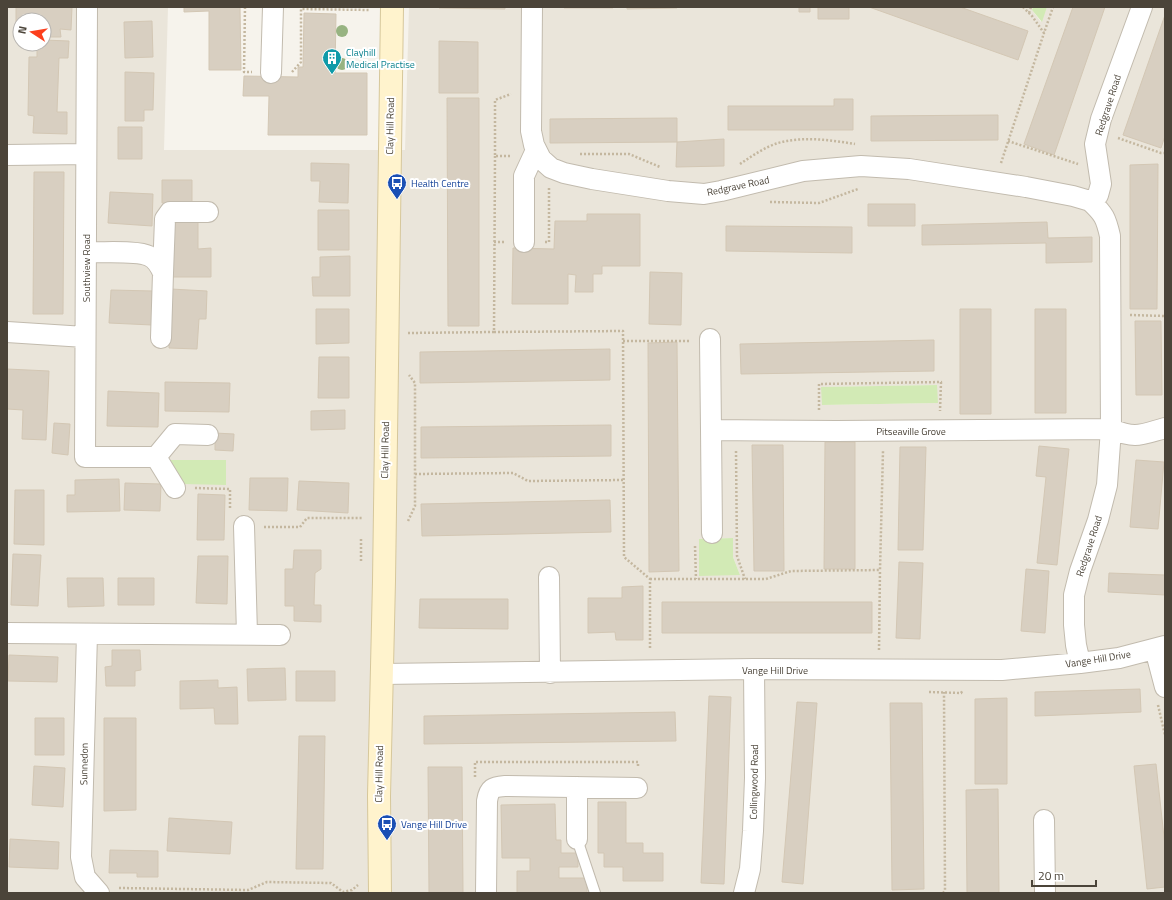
<svg xmlns="http://www.w3.org/2000/svg" width="1172" height="900" viewBox="0 0 1172 900" font-family="'Titillium Web',sans-serif">
	<style>
		.residential { fill: #eae5da; fill-rule: evenodd }
		.green { fill: #d2eab5 }
		.building { fill: #d8cfc1; stroke: #d3c7b4 }
		.lines { fill: none; stroke-linecap: round; stroke-linejoin: round }
		.lane-casing { stroke: #c2bbae; stroke-width: 12 }
		.street-casing { stroke: #c2bbae; stroke-width: 22 }
		.secondary-casing { stroke: #d6c79b; stroke-width: 24 }
		.path { stroke: #c4b79f; stroke-width: 2.5; stroke-dasharray: 2 2; stroke-linecap: butt }
		.lane { stroke: #fff; stroke-width: 10 }
		.street { stroke: #fff; stroke-width: 20 }
		.secondary { stroke: #fff3cd; stroke-width: 22 }
		.tree { fill: #97b381 }
		.labels { text-anchor: middle; dominant-baseline: central; stroke-width: 4; stroke-linejoin: round; paint-order: stroke }
		.culture-label { font-size: 10px; fill: #0d838f; stroke: #fff; text-anchor: start }
		.street-label { font-size: 10px; fill: #4b4439; stroke: #fff }
		.transit-label { font-size: 10px; fill: #164399; stroke: #fff; text-anchor: start }
	</style>
	<rect width="100%" height="100%" fill="#f6f3ec"/>
	<path class="residential" d="M7,7H168L164,150H405L409,7H1033L1032,10L1041,22L1047,7H1165V893H7ZM20,20H44V44H20ZM937,385V403L822,405V387ZM733,538V557L740,575L699,539Z"/>
	<path class="green" d="M1033,7H1047L1042,22L1032,10Z
		M937,385L938,403L822,405L821,387Z
		M167,460H226V485L182,484Z
		M733,538V557L740,575L699,576V539Z"/>
	<path class="building" d="M16,7H72L71,30L60,29L61,37H44V20H20V37H16Z
		M184,7H240L241,70H209V11L184,12Z
		M439,7H505V9L439,8Z
		M564,7H613V8H564Z
		M627,7H677V8L627,9Z
		M799,7H810V12H799Z
		M818,7H849V19H818Z
		M869,7H960L1028,31L1018,60Z
		M1073,7H1105L1054,155L1024,144Z
		M304,13L336,14L335,73H367V135H268L269,96H243L244,76L298,77V67H303Z
		M1165,15V136L1161,148L1123,135Z
		M152,21L153,57L125,58L124,22Z
		M44,40L69,41L68,58H59L57,112H67V134L33,133L34,116L28,115L29,57H37V44H44Z
		M439,41L478,42V93H439Z
		M125,72L154,73L153,110H144V121H125Z
		M447,98H479V326H448Z
		M834,99H853V130H728V106H834Z
		M998,115V140L871,141V116Z
		M677,118V142L550,143V119Z
		M118,127H142V159H118Z
		M724,139V166L676,167L677,142Z
		M311,163L349,164L348,203L319,202L320,181H311Z
		M1158,164L1157,309H1130V165Z
		M34,172H64L63,314H33Z
		M162,180H192V203H162Z
		M110,192L153,194L152,226L108,223Z
		M868,204H915V226H868Z
		M318,210H349V250H318Z
		M587,214H640V266H602V274H593V292H575L576,275L568,274V304H512L513,248L554,249L555,221H587Z
		M172,221H198V249L211,248V277H171Z
		M1047,222L1048,238L1092,237V262L1046,263V243L922,245V225Z
		M726,226L852,227V253L726,251Z
		M350,256V296H313L312,277H320V257Z
		M650,272L682,273L681,325L649,324Z
		M171,289L207,291L206,319H199L197,349L169,348Z
		M111,290L153,291L152,325L109,323Z
		M316,309H349V343L316,344Z
		M960,309H991V414H960Z
		M1035,309H1066V413H1035Z
		M1135,321H1161L1162,395H1136Z
		M934,340V371L741,374L740,344Z
		M677,342L679,571L649,572L648,343Z
		M610,349V380L420,383V352Z
		M319,357H349V398H318Z
		M7,369L49,371L46,440L22,439L23,410L7,409Z
		M165,382L230,383L229,412L165,411Z
		M108,391L159,393L158,427L107,426Z
		M345,410V429L311,430V411Z
		M54,423L70,424L68,455L52,453Z
		M611,425V456L421,458V427Z
		M215,433L234,434L233,451L215,450Z
		M825,442H855V569H824Z
		M752,445H783L784,571H754Z
		M1039,446L1069,449L1057,565L1037,563L1046,477L1036,476Z
		M900,447H926L923,550H898Z
		M1136,460L1164,462L1158,529L1130,527Z
		M250,478H288L287,511L249,510Z
		M119,479L120,511L67,512V495H75V480Z
		M299,481L349,483L348,513L297,510Z
		M125,483L161,484L160,511L124,510Z
		M15,490H44V545L14,544Z
		M198,494L225,495L224,540H197Z
		M610,500L611,532L422,536L421,504Z
		M294,550H321V569L315,573L314,605H321V622L294,621V606H285V569H293Z
		M13,554L41,555L38,606L11,605Z
		M198,556H228L227,604L196,603Z
		M899,562L923,563L920,639L896,638Z
		M1026,569L1049,571L1045,633L1021,631Z
		M1109,573L1165,575V595L1108,592Z
		M67,578H103L104,606L68,607Z
		M118,578H154V605H118Z
		M643,586V640H616L615,632L588,633V598H622V587Z
		M420,599H508V629L419,628Z
		M662,602H872V633H662Z
		M112,650H140L141,670L135,671V686H106L105,667L112,666Z
		M9,655L58,657L57,682L8,681Z
		M285,668L286,700L248,701L247,669Z
		M296,671H335V701H296Z
		M218,680V688L237,687L238,724H215L214,708L180,709V681Z
		M1140,689L1141,712L1035,716V692Z
		M709,696L731,697L724,884L701,883Z
		M1007,698V784H975V699Z
		M797,702L817,703L803,884L782,882Z
		M890,703H922L924,889L892,890Z
		M675,712L676,741L424,744V716Z
		M35,718H64V755H35Z
		M104,718H136V810L104,811Z
		M299,736H325L323,869H296Z
		M1156,764L1165,846V887L1147,889L1134,766Z
		M34,766L65,768L63,807L32,805Z
		M428,767H462L463,893H429Z
		M998,789L999,893H967L966,790Z
		M598,802H626V843H643V853H663V881H623V867H604V853H598Z
		M555,804L556,840H561V853H578V867H559V878H587V893H517V871H530V858H502L501,805Z
		M169,818L232,822L230,854L167,851Z
		M10,839L59,842L58,869L9,867Z
		M110,850L158,851V877H137V873H109Z"/>
	<g class="lines">
		<defs>
			<path id="lane" d="M577,839L595,893"/>
			<path id="street" d="M87,7L85,457H156L175,434L208,435
				M532,7L531,131L534,145L541,159L551,168L564,173L592,179L668,191L704,194L721,191L803,171L861,166L909,169L1026,187L1073,196L1090,201
				M271,73L273,7
				M7,155L86,154
				M524,242V176L536,150
				M86,252C102,253 137,250 149,256C156,259 160,266 163,273L161,338
				M163,273L165,219L170,212H208
				M7,332L85,337
				M710,339L711,430L836,431L1111,429C1136,439 1140,435 1165,428
				M711,430L712,533
				M156,457L175,488
				M244,526L247,634
				M549,577L550,673
				M7,633L280,635
				M87,634L81,857L85,877L99,893
				M1155,649L1165,687
				M1080,663L1076,645L1074,625V595L1080,571L1098,520L1107,485L1111,429L1110,236C1106,218 1104,214 1090,201L1098,195L1101,184L1095,144L1101,119L1142,7
				M382,674L754,669L1002,670L1080,663L1119,658L1165,646
				M1044,820L1045,893
				M577,839V787
				M486,893L487,801C489,788 493,787 505,786L637,788
				M744,893L750,869L753,831L755,778L754,669"/>
			<path id="secondary" d="M380,893L379,796L384,581L392,7"/>
		</defs>
		<use href="#lane" class="lane-casing"/>
		<use href="#street" class="street-casing"/>
		<use href="#secondary" class="secondary-casing"/>
		<path class="path" d="M245,7L244,72H252
			M1023,7L1032,16L1044,33L1053,7
			M1029,13L1031,7
			M292,72L301,62V9L370,10
			M1118,138L1161,153H1165
			M1008,141L1078,164
			M580,154H629L660,167
			M510,156H495V100L511,94
			M1001,163L1044,33
			M740,164C752,156 765,147 778,143C803,136 830,140 855,144
			M770,202L819,203L858,189
			M494,242H504
			M545,242H549V188
			M1130,315L1165,316
			M494,332L623,331L624,557L650,579V649
			M408,333L494,332L495,156
			M623,341H690
			M819,410V384L941,382L940,411
			M736,451L737,556L745,579
			M415,474L513,473L528,481L623,480
			M195,488L230,489V510
			M408,521L415,506V383L409,375
			M264,527H300L307,518H362
			M695,546L696,579
			M361,561V537
			M650,579H766L791,571L880,570L883,451
			M879,650L880,570
			M929,692L961,693L963,690
			M1158,705L1165,735
			M475,777V762H638V767
			M119,888L248,890L267,882L331,883L343,892L352,890L358,885
			M943,893L945,891L944,692"/>
		<use href="#lane" class="lane"/>
		<use href="#street" class="street"/>
		<use href="#secondary" class="secondary"/>
	</g>
	<g class="tree">
		<circle cx="342" cy="31" r="6"/>
		<circle cx="342" cy="64" r="6"/>
	</g>
	<defs>
		<symbol id="building-pin" viewBox="-11 -11 22 30"><path d="M0 17L-7.5 6A9.5 9.5 0 1 1 7.5 6Z" fill="#0f9aa8" stroke="#fff"/><path d="M-4-6H4V6H1V3H-1V6H-4ZM-2.5-4.3h1.7v1.8h-1.7ZM.8-4.3h1.7v1.8H.8ZM-2.5-1h1.7V.8h-1.7ZM.8-1h1.7V.8H.8Z" fill="#fff"/></symbol>
		<symbol id="bus-pin" viewBox="-11 -11 22 30"><path d="M0 17L-7.5 6A9.5 9.5 0 1 1 7.5 6Z" fill="#1a4fb4" stroke="#fff"/><path d="M-5-6H5V4H4V6H2V4H-2V6H-4V4H-5ZM-3.5-4V0h7V-4ZM-3.5 1.2v1.5H-2V1.2ZM2 1.2v1.5H3.5V1.2Z" fill="#fff"/></symbol>
	</defs>
	<g fill-rule="evenodd">
		<use href="#building-pin" x="321" y="47" width="22" height="30"/>
		<use href="#bus-pin" x="386" y="172" width="22" height="30"/>
		<use href="#bus-pin" x="376" y="813" width="22" height="30"/>
	</g>
	<g class="labels">
		<g class="culture-label">
			<text x="346" y="52">Clayhill<tspan x="346" dy="12">Medical Practise</tspan></text>
		</g>
		<g class="street-label">
			<text transform="translate(1108 105) rotate(-72)">Redgrave Road</text>
			<text transform="translate(390 126) rotate(-89)">Clay Hill Road</text>
			<text transform="translate(738 186) rotate(-12)">Redgrave Road</text>
			<text transform="translate(86 268) rotate(-90)">Southview Road</text>
			<text x="911" y="431">Pitseaville Grove</text>
			<text transform="translate(385 450) rotate(-89)">Clay Hill Road</text>
			<text transform="translate(1089 546) rotate(-72)">Redgrave Road</text>
			<text transform="translate(1098 659) rotate(-9)">Vange Hill Drive</text>
			<text x="775" y="670">Vange Hill Drive</text>
			<text transform="translate(84 764) rotate(-89)">Sunnedon</text>
			<text transform="translate(379 774) rotate(-89)">Clay Hill Road</text>
			<text transform="translate(754 782) rotate(-89)">Collingwood Road</text>
		</g>
		<g class="transit-label">
			<text x="411" y="183">Health Centre</text>
			<text x="401" y="824">Vange Hill Drive</text>
		</g>
	</g>
	<rect width="1172" height="900" fill="none" stroke="#4b4439" stroke-width="16"/>
	<g transform="translate(32 32) rotate(282)"><circle r="19" fill="#ffffff" stroke="#b7b4b0"/>
	<path d="M0-3L7 15L0 10L-7 15Z" fill="#fc3f1d"/>
	<text y="-6" font-size="11" font-weight="bold" text-anchor="middle" fill="#4b4439">N</text>
	</g>
	<path d="M1032 880v6h64v-6" fill="none" stroke="#4b4439" stroke-width="2"/>
	<text x="1038" y="880" font-size="12" fill="#4b4439" stroke="#ffffff" stroke-width="3" paint-order="stroke">20 m</text>
</svg>
